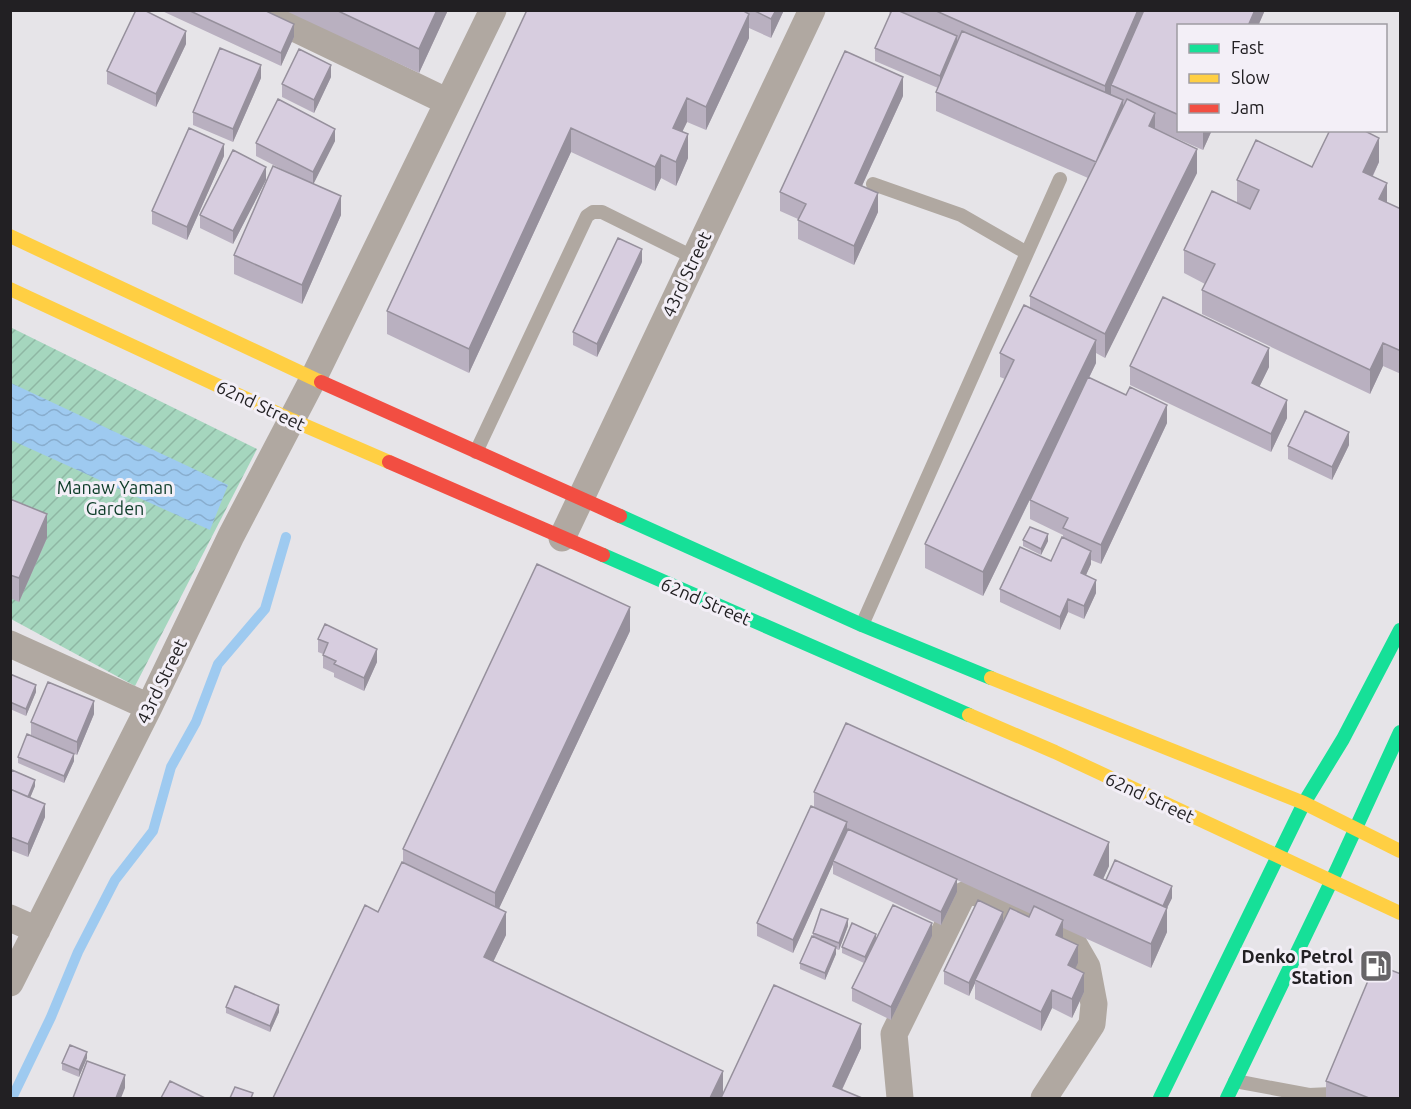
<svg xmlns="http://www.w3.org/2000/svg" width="1411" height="1109" viewBox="0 0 1411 1109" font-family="Ubuntu,sans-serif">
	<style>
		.garden { fill: url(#garden-furrows) }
		.water { fill: url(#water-waves) }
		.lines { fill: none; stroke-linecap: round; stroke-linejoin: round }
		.stream { stroke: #9ecaf0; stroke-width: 10 }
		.lane { stroke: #b0a8a1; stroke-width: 14 }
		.street { stroke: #b0a8a1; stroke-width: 27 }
		.fast { stroke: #16e098; stroke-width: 14 }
		.slow { stroke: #ffcf43; stroke-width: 14 }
		.jam { stroke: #f24e42; stroke-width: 14 }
		.wall { fill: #b9b0c0 }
		.shaded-wall { fill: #96909c }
		.building { fill: #d7cddf; stroke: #96909c; stroke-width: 1.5 }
		.labels { text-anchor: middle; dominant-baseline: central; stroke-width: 6; stroke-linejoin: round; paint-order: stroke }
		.street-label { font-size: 18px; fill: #222023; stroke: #f3eff7 }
		.park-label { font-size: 18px; fill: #0d3c28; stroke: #f3eff7 }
		.poi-label { font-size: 18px; font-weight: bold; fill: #222023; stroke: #f3eff7; text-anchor: end }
	</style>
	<defs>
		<pattern id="garden-furrows" width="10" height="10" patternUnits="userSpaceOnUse" patternTransform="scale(1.5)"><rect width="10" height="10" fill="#a5d6be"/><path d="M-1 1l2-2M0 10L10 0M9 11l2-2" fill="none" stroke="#8eb7a3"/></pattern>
		<pattern id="water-waves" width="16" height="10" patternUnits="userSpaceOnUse" patternTransform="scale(1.5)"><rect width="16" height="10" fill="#9ecaf0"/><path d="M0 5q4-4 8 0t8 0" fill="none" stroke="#88adce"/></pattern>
	</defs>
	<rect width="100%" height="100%" fill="#e6e4e8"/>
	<path class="garden" d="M10,327L257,449L135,686L11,619Z"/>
	<path class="water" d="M11,383L228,485L210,530L11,440Z"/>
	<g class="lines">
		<path class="stream" d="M12,1098L51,1017L78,952L115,880L153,831L171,767L196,722L218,664L265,609L286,537"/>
		<path class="lane" d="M1027,253L1060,179
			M476,452L587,216L593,212H602L693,257
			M862,625L1027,253L961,215L873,184
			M1235,1081L1309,1095L1331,1094"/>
		<path class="street" d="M263,13L448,102
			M562,538L812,10
			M10,644L149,707
			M10,918L37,930
			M10,983L149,707L231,536L313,379L493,10
			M900,1098L894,1034L962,896L973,891L1047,925L1072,941L1087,967L1094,1004L1092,1024L1044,1098"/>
		<path class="fast" d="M620,516L862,625L991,678
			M603,555L969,715
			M1160,1098L1304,803L1343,739L1400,630
			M1227,1098L1332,880L1400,732"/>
		<path class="slow" d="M10,236L321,382
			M10,289L292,420L389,462
			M991,678L1304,803L1400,851
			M969,715L1055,752L1400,913"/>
		<path class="jam" d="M321,382L620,516
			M389,462L603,555"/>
	</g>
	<path class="wall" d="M160,10H264L294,37L281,66Z
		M284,10H448L419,73Z
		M527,10H784L771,38L749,28V38L706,130L687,122L682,132L688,158L676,186L661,178L655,191L571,152L469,373L387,334V311Z
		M889,10H1265L1258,26H1179V130H1212L1203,150L1155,129L1197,173L1105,358L1096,353V363L1089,378L1167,423L1101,564L1091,560V564L1086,575L1096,593L1084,619L1068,612L1060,630L1000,602V589L1051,561L1063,538V535L1030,519V500L1041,477L983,596L925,568V544L1005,379L1000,377V353L1030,308V296L1088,178L936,111V92L938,88L875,61V48L890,15Z
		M186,44L156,107L107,84V71Z
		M331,77L314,113L282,97V84Z
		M261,78L233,142L193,125V112Z
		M903,96L862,186L878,212L854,265L798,239V219L780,211V192Z
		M335,141L313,184L341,215L302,304L234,274V255L289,173L256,156V143Z
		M224,156L187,240L152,224V211Z
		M1379,162L1373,176L1387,203L1401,209V374L1383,366L1370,394L1202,314V290L1205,284L1184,273V250L1237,203V180L1312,167Z
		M266,180L233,244L200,228V215Z
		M642,262L597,357L573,345V332Z
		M1130,366L1269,367L1259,387L1287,418L1271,452L1130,385Z
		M1349,445L1332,480L1288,459V446Z
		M10,499L47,538L19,602L10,598Z
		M1023,540L1048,541L1041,555L1023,546Z
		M630,631L499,908L506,935L493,962L723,1094L861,1048L842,1090L862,1098H273L378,912L403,862V849Z
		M318,639L377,662L364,691L334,677V673L323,668V654L318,652Z
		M10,674L36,692L26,716L10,709Z
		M94,714L77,755L31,735V722Z
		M18,757L74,761L64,783L18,763Z
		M10,774L35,786L30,798L45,817L28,857L10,850Z
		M814,792L1109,866L1103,879L1172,898L1167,908V932L1151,968L1063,928V938L1078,963L1075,969L1084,992L1072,1018L1052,1008L1041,1031L975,999V983L969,996L944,984V971L1003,924L1029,917L1031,914L957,880V892L941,925L833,874V864L793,953L757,936V923L814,807Z
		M848,926L839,950L836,949V954L825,980L800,969V963L813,937V933Z
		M932,936L891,1020L852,1001V988L864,963L842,953V947L876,939Z
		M226,1007L279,1012L270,1032L226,1013Z
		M87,1058L79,1077L62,1070V1063Z
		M1326,1081L1401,1098H1326Z"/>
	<path class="shaded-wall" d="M437,10H448L419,73V49Z
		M776,10H784L771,38V19Z
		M1138,10H1149L1111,85V97L1105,109V86Z
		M1255,10H1265L1258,26H1248Z
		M749,14V38L706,130V107Z
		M294,24V37L281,66V53Z
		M186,31V44L156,107V94Z
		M957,36V49L940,89V76Z
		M261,65V78L233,142V129Z
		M331,65V77L314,113V100Z
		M903,77V96L855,201V183Z
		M687,98V122L673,151V128Z
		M1123,100V119L1096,162Z
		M1155,113V137L1149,126Z
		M571,128V152L469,373V349Z
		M335,129V141L313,185V172Z
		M1203,130H1212L1203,150Z
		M688,134V158L676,186V162Z
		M1379,138V162L1363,196V172Z
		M224,144V156L187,240V227Z
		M1197,149V173L1105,358V334Z
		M661,155V178L655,191V167Z
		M266,167V180L233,244V231Z
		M1387,183V207L1379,199Z
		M878,193V212L854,265V246Z
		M341,196V215L302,304V285Z
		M642,249V262L597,357V344Z
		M1096,340V363L983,596V572Z
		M1383,343V366L1370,394V370Z
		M1269,348V367L1252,402V383Z
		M1287,400V418L1271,452V434Z
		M1167,405V423L1101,564V545Z
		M1349,432V445L1332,480V467Z
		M47,514V538L19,602V578Z
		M1048,534V541L1041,555V549Z
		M1091,551V564L1081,586V573Z
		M1096,580V593L1084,619V606Z
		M1068,599V612L1060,630V617Z
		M630,607V631L495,917V893Z
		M377,649V662L364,691V678Z
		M36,685V692L26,716V709Z
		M94,701V714L77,755V742Z
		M74,754V761L64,783V776Z
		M35,780V786L27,805V798Z
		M45,804V817L28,857V844Z
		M847,822V835L833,861V864L793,953V940Z
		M1109,842V866L1094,899V875Z
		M957,879V892L941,925V912Z
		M1172,886V898L1167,908V932L1151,968V944L1163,906Z
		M506,912V935L484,981V957Z
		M1003,912V925L975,980V983L969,996V983Z
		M848,919V926L839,950V943Z
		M1063,920V939L1056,935Z
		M932,923V936L891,1020V1007Z
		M876,934V940L865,964V957Z
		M1078,945V963L1068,984V965Z
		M836,947V954L825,980V973Z
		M1084,973V992L1072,1018V999Z
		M1052,990V1008L1041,1031V1012Z
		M279,1005V1012L270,1032V1026Z
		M861,1024V1048L838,1098L833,1086Z
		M87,1052V1058L79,1077V1070Z
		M723,1071V1095L722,1098H710Z
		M125,1075V1088L121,1098H116Z"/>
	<path class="building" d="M136,10H144L186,31L156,94L107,71Z
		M188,10H264L294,24L281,53Z
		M336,10H437L419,49Z
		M527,10H742L749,14L706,107L687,98L673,128L688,134L676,162L661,155L655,167L571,128L469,349L387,311Z
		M753,10H776L771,19Z
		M892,10H897L957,36L940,76L875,48Z
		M934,10H1138L1105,86Z
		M1144,10H1255L1248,26H1179V115L1111,85Z
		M962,31L1123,100L1096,162L936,92Z
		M220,48L261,65L233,129L193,112Z
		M299,49L331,65L314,100L282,84Z
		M845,51L903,77L855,183L878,193L854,246L798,220L806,204L780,192Z
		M278,99L335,129L313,172L256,143Z
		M1127,99L1155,113L1149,126L1197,149L1105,334L1030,296Z
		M189,128L224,144L187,227L152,211Z
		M1330,130H1363L1379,138L1363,172L1387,183L1379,199L1401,209V351L1383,343L1370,370L1202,290L1215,264L1184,250L1212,191L1250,209L1259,190L1237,180L1256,140L1312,167Z
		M233,150L266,167L233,231L200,215Z
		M273,166L341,196L302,285L234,255Z
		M618,238L642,249L597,344L573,332Z
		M1163,297L1269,348L1252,383L1287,400L1271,434L1130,366Z
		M1024,305L1096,340L983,572L925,544L1014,360L1000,353Z
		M1088,377L1126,395L1130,387L1167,405L1101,545L1063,528L1068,518L1030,500Z
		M1305,411L1349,432L1332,467L1288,446Z
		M10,499L47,514L19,578L10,575Z
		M1030,527L1048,534L1041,549L1023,540Z
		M1062,537L1091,551L1081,573L1096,580L1084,606L1068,599L1060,617L1000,589L1020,547L1051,561Z
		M537,564L630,607L495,893L403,849Z
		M325,624L377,649L364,678L334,664L336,661L323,655L328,643L318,639Z
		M10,674L36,685L26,709L10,702Z
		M48,682L94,701L77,742L31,722Z
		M846,723L1109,842L1094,875L1167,908L1151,944L814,792Z
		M27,734L74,754L64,776L18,757Z
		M12,770L35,780L28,797L10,789V774Z
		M10,789L45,804L28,844L10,837Z
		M811,806L847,822L793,940L757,923Z
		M848,829L957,879L941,912L833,861Z
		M1115,860L1172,886L1163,906L1106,880Z
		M402,862L506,912L484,957L723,1071L710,1098H273L365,905L378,912Z
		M978,900L1003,912L969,983L944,971Z
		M893,905L932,923L891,1007L852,988Z
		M1034,906L1063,920L1056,935L1078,945L1068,965L1084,973L1072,999L1052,990L1041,1012L975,980L1010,908L1029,917Z
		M821,909L848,919L839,943L813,933Z
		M852,923L876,934L865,957L842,947Z
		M812,936L836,947L825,973L800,963Z
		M1375,964L1401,974V1098H1369L1326,1081Z
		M774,985L861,1024L833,1086L862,1098H721Z
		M235,986L279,1005L270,1026L226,1007Z
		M70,1045L87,1052L79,1070L62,1063Z
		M87,1061L125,1075L116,1098H73Z
		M170,1081L205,1098H161Z
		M235,1087L253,1093L251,1098H230Z"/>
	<defs>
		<symbol id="fuel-square" viewBox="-11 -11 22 22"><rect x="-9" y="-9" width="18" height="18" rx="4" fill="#676568" stroke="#f3eff7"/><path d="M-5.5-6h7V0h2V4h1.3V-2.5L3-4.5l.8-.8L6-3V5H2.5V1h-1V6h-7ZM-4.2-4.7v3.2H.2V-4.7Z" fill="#fff"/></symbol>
	</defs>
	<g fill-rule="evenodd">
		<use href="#fuel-square" x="1357" y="947" width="38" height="38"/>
	</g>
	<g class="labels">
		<g class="street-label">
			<text transform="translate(686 274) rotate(-65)">43rd Street</text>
			<text transform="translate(261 405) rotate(25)">62nd Street</text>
			<text transform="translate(706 601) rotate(23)">62nd Street</text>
			<text transform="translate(161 681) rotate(-64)">43rd Street</text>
			<text transform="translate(1150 797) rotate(25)">62nd Street</text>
		</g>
		<g class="park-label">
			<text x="115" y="487">Manaw Yaman<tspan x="115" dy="21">Garden</tspan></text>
		</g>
		<g class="poi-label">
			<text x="1353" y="956">Denko Petrol<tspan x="1353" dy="21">Station</tspan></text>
		</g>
	</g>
	<rect width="1411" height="1109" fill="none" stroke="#222023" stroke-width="24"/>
	<rect x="1177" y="24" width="210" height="108" fill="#f3eff7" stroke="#9f9ca2" stroke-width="1.5"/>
	<rect x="1189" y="44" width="30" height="9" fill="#16e098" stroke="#9f9ca2" stroke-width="1.5"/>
	<text x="1231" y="54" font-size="18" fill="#222023">Fast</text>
	<rect x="1189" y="74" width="30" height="9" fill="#ffcf43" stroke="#9f9ca2" stroke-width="1.5"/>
	<text x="1231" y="84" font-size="18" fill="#222023">Slow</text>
	<rect x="1189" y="104" width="30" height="9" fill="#f24e42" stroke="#9f9ca2" stroke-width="1.5"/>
	<text x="1231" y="114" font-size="18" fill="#222023">Jam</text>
</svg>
